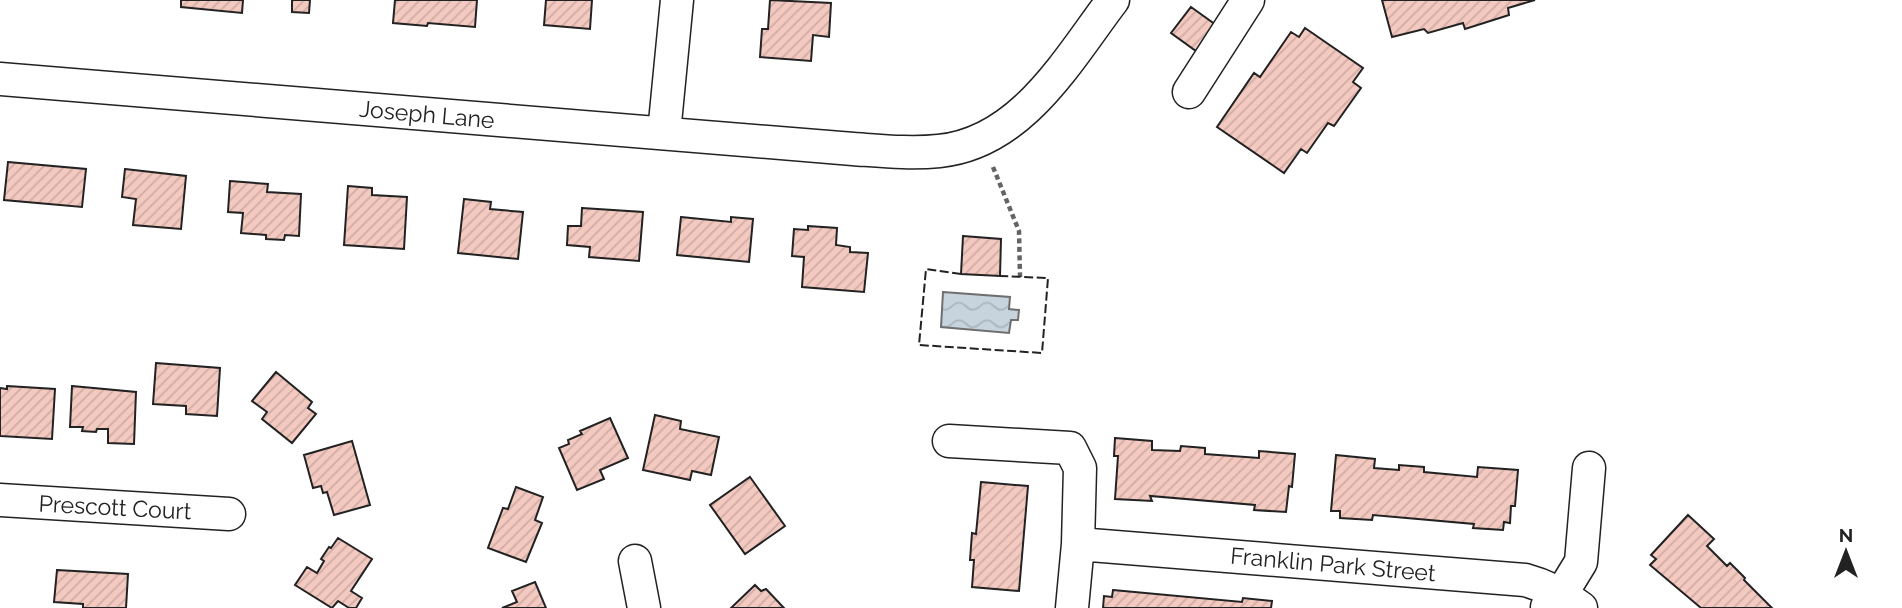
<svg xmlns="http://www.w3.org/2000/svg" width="1902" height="608" viewBox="0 0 1902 608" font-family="Raleway,sans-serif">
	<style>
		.water { fill: url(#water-waves); stroke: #6f6f6f; stroke-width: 2 }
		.building { fill: url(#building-hatch); stroke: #222; stroke-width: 2 }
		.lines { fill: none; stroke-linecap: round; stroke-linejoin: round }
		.minor-casing { stroke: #222; stroke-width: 35 }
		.path { stroke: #646464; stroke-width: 4.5; stroke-dasharray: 5 3.5; stroke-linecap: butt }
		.minor { stroke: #fff; stroke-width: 32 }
		.fence { stroke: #222; stroke-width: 2; stroke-dasharray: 9 3.5; stroke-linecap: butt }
		.labels { text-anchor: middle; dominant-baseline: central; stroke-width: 5; stroke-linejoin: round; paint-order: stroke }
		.street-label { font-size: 23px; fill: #222; stroke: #fff }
	</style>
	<defs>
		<pattern id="water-waves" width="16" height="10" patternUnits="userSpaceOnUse" patternTransform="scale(1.75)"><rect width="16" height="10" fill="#c7d3dd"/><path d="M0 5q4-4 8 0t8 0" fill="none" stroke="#abb5bd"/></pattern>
		<pattern id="building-hatch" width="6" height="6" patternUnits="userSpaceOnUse" patternTransform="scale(1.75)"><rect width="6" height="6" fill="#f3c9c0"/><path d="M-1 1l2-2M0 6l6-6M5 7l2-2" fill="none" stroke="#d0aca5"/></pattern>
	</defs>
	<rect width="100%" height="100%" fill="#fff"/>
	<path class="water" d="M943,292L1010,297L1009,309L1019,310L1018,320H1011L1009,333L941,327Z"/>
	<path class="building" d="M181,0H243L242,13L181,7Z
		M292,0H310L309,13L292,12Z
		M395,0H477L475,27L428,23L427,26L393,23Z
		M546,0H592L590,29L544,25Z
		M770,0L831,3L829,37L813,35L811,61L760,57L762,29H768Z
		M1382,0H1535L1508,8L1509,15L1465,29L1463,23L1428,33L1424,29L1392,37Z
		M1191,7L1216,25L1196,51L1171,33Z
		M1305,28L1363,68L1353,82L1361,88L1334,126L1328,123L1307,153L1301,149L1284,173L1217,127L1254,73L1260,77L1291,32L1299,37Z
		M8,162L86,169L82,207L4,200Z
		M125,169L186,176L181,229L133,225L136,199L122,197Z
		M230,181L268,184L267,192L301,194L299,236L285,235L284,240L266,239V235L241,233L243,213L228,212Z
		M348,186L372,188V195L407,197L404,249L344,245Z
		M464,199L491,202L490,209L523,212L518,259L458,253Z
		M582,208L643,212L639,261L589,257L590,247L567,245L568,226H581Z
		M681,217L731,222V217L753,219L749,262L677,255Z
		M808,226L837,228L836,245L850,247V252L868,253L864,292L802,287L804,257L792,256L794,229L808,230Z
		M963,236L1001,239L1000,276L961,274Z
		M156,363L220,368L217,416L186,414V406L153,404Z
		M276,372L312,402L308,408L316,414L292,443L262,419L267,412L252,401Z
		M7,386L55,389L52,439L0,436V388L7,389Z
		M72,386L136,392L134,444L108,443V429H97L96,432L82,431L83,427H70Z
		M655,415L681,421L680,429L719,437L711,475L692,471L690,480L643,470Z
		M610,418L628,458L600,470L604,479L577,490L559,448L569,444L568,440L582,434L580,431Z
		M1115,438L1152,441V450L1180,451L1181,446L1205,448V454L1259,458V451L1295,454L1292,487L1289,486L1286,512L1254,510L1255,505L1150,496L1152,501L1115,499L1118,456H1114Z
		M352,441L370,505L334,515L327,492L323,493L321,486L313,488L304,455Z
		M1336,455L1375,459L1374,468L1399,470V465L1424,467V472L1477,477L1478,467L1518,470L1515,506H1511L1510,523L1504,522L1503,530L1473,528L1474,524L1373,515L1372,520L1340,518V511H1331Z
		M750,477L785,526L745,554L710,505Z
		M981,482L1028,486L1019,591L972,587L974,560H970L972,533L976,534Z
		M516,487L543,497L535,520L542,523L526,562L488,548L503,508L508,509Z
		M1688,515L1714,539L1707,546L1727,566L1730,563L1745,578L1744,580L1772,608H1701L1650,565L1656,559L1651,555Z
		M338,538L372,559L351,591L362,598L356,608H349L338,601L332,608L295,585L307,567L317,573L324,561L321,559L329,547L331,548Z
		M57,570L128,574L126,608H83V604L54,602Z
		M535,582L546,608H502L517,602L512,591Z
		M755,585L761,591L766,589L784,608H731Z
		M1113,590L1242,602L1243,598L1272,601L1271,608H1103L1104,596L1112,597Z"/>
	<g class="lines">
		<defs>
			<path id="minor" d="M0,79L853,149C882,151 911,154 939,151C1022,143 1068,59 1113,0
				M1189,92L1248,0
				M664,133L677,0
				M949,441L1070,448L1080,468L1078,544L1072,608
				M0,500L229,514
				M1078,544L1525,580C1547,586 1563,594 1581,608
				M635,561L644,608
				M1547,607L1562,593L1581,562L1589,468"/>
		</defs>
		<use href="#minor" class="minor-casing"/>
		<path class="path" d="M993,167L1019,231L1020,277"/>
		<use href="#minor" class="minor"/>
		<path class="fence" d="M961,274L926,269L919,345L1042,353L1048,278L1000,276"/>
	</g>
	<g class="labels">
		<g class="street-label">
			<text transform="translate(427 114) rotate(5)">Joseph Lane</text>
			<text transform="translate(115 507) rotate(3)">Prescott Court</text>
			<text transform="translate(1333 564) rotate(5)">Franklin Park Street</text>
		</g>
	</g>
	<g transform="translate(1846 552)" stroke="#ffffff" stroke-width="5" paint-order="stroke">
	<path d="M0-5L12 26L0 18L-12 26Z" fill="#222222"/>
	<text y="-10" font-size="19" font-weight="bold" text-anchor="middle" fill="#222222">N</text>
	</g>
</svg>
